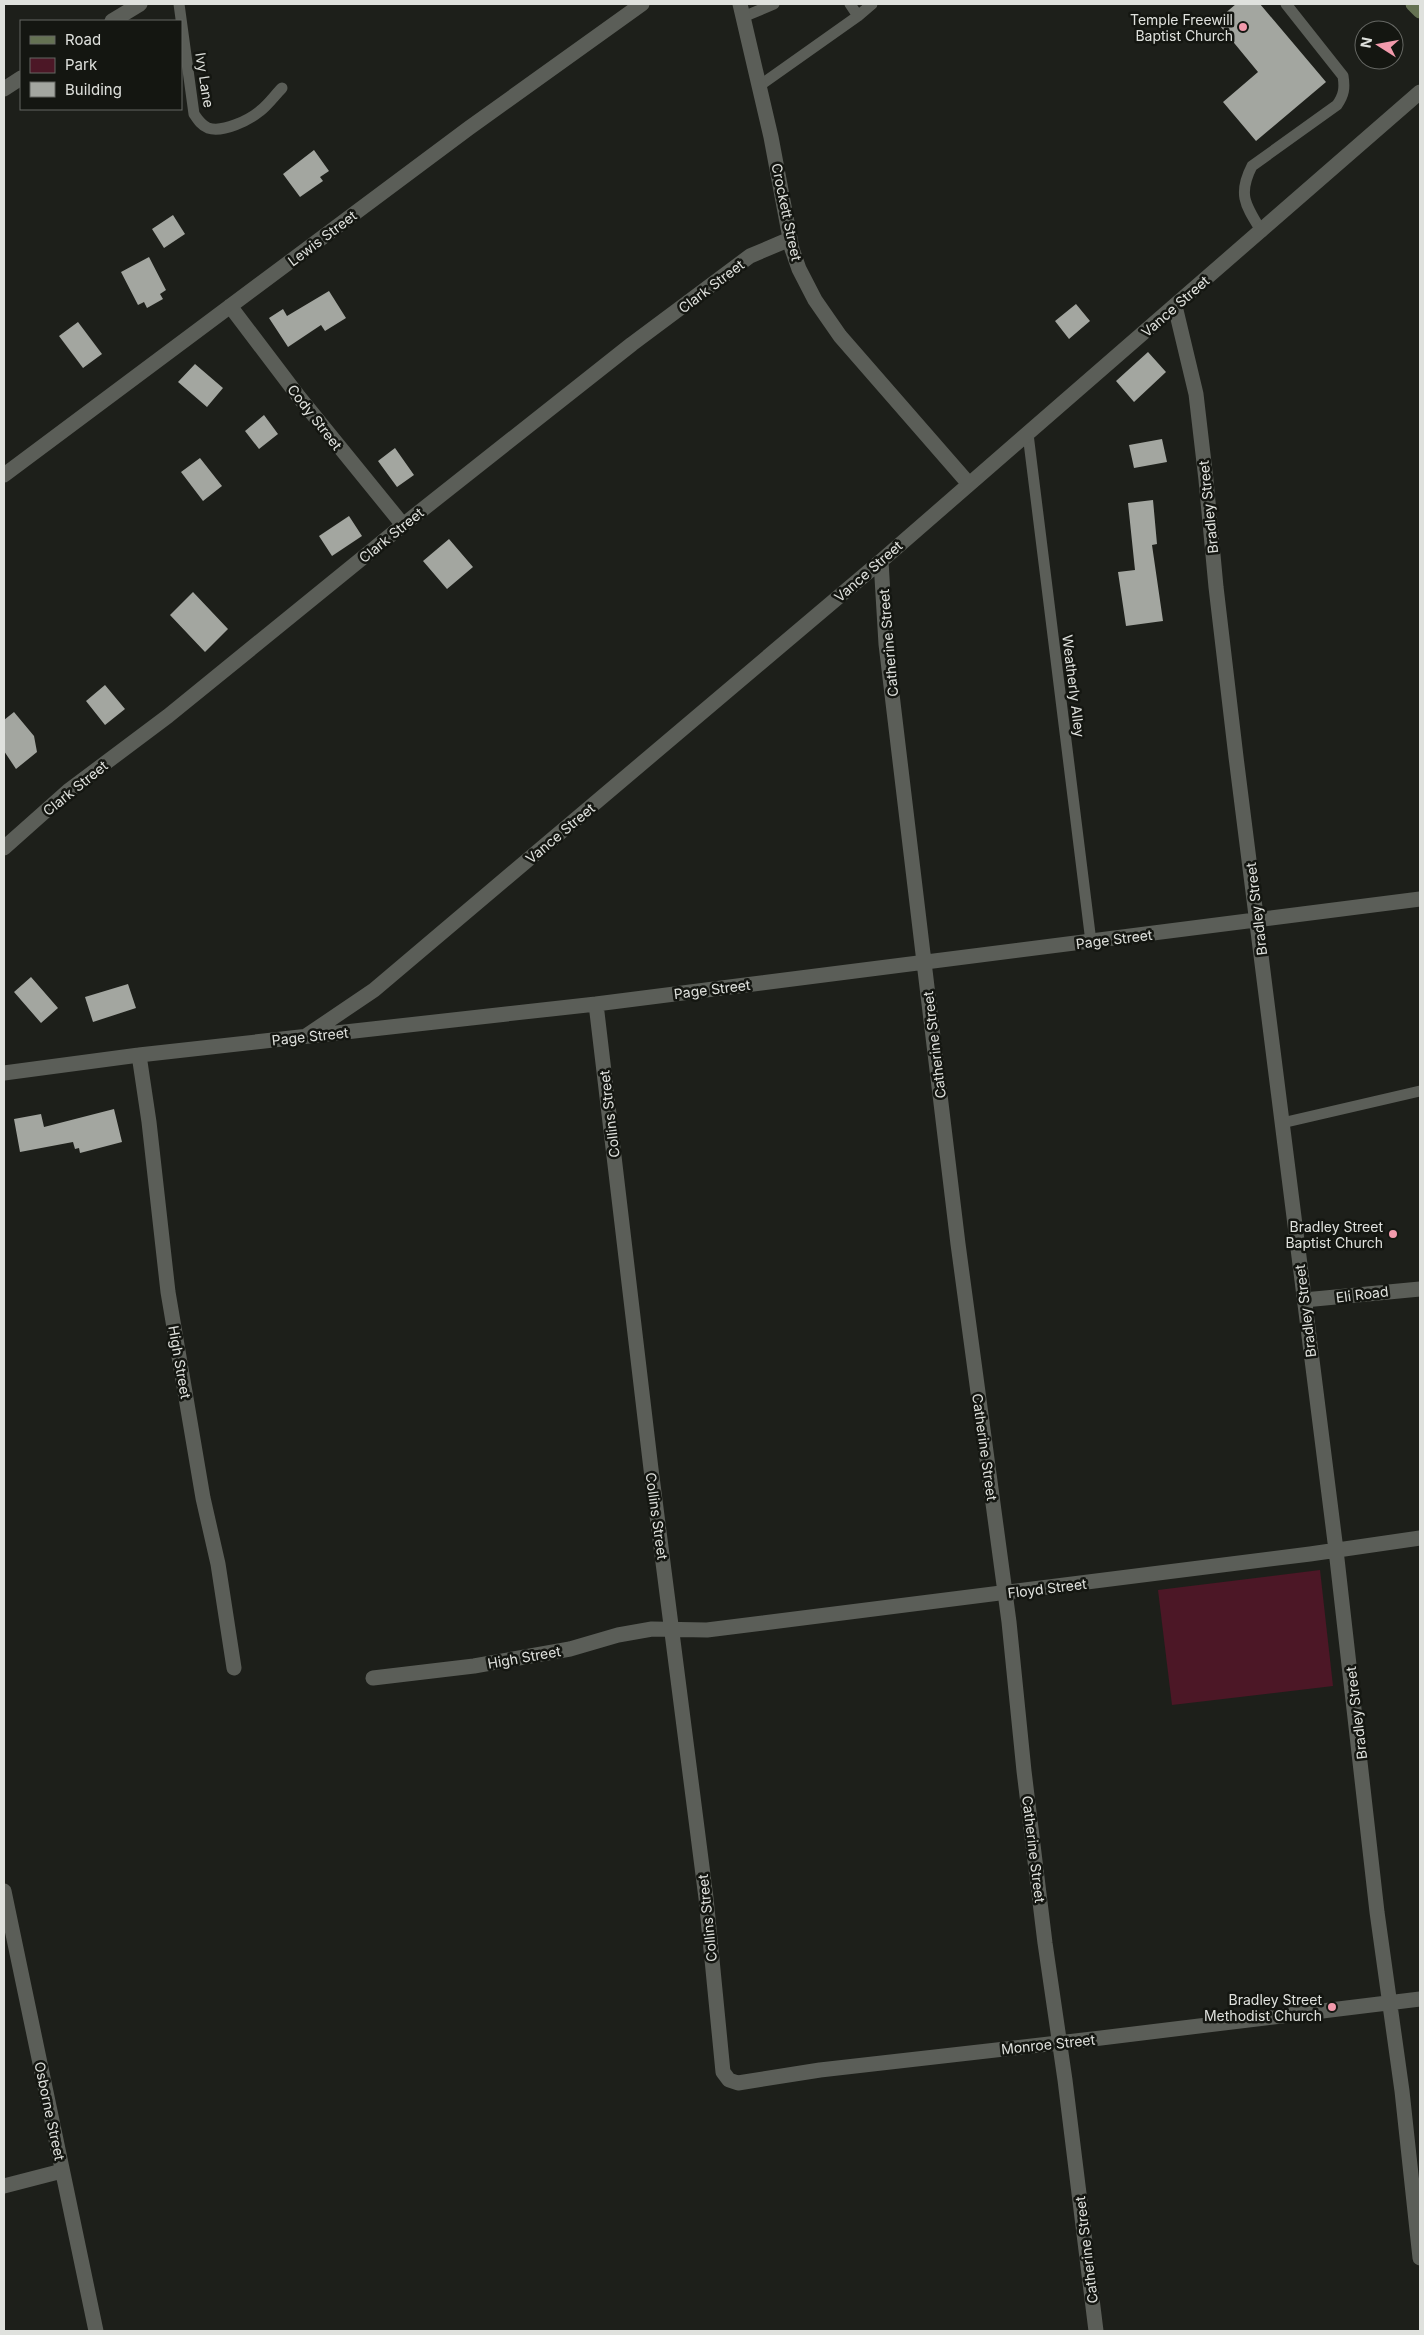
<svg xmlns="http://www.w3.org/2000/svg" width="1424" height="2335" viewBox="0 0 1424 2335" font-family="Inter,sans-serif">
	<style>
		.green { fill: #4c1726 }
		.building { fill: #a3a6a0 }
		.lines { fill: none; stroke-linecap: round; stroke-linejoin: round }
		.lane { stroke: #5b5e58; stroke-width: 11 }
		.street { stroke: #5b5e58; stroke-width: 15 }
		.secondary { stroke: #657253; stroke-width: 15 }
		.poi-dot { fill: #f29aac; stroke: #141611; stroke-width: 2 }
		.labels { text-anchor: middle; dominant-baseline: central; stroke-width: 5; stroke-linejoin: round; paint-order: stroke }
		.poi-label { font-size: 14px; fill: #dfe1dd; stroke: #141611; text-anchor: end }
		.street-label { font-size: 14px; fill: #dfe1dd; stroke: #141611 }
	</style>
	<rect width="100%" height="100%" fill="#1d1f1a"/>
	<path class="green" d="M1320,1570L1333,1686L1172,1705L1158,1590Z"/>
	<path class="building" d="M1236,4H1260L1326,82L1256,141L1223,102L1258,72L1216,21Z
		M314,150L329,171L320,177L323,181L300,197L283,174Z
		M173,215L185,234L164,248L152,229Z
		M149,257L166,290L160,294L163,299L147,308L144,302L138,305L121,272Z
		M329,291L346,318L325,331L321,325L288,347L269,318L283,309L287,316Z
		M1076,304L1090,321L1069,339L1055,321Z
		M78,322L102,354L83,368L59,336Z
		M1148,352L1166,372L1134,402L1116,381Z
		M195,364L223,388L207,407L178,382Z
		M264,415L278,434L259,449L245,431Z
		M1162,439L1167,462L1134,468L1129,445Z
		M395,448L414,475L397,487L378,461Z
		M200,458L222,486L203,501L181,472Z
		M1153,500L1157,544L1152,545L1163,621L1126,626L1118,572L1135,570L1128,503Z
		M349,516L362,536L332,556L319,536Z
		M449,539L473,567L447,589L423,561Z
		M193,592L228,629L205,652L170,615Z
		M105,685L125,709L105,725L86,701Z
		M14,712L34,736L37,752L16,769L4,751V720Z
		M31,977L58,1008L41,1023L14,992Z
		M128,984L136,1008L93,1022L85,997Z
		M114,1109L122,1142L80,1153L79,1148L75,1149L73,1142L20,1152L14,1119L41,1114L44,1127Z"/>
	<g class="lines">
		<path class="lane" d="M179,4L194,114C198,120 201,125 208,128C223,133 249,120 260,111C268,105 275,95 282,88
			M850,4L858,16
			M743,17L774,4
			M759,86L858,16L872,4
			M1262,232C1246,206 1237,195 1252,166L1337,105C1344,95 1345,88 1343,76L1286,4
			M1028,434L1091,942
			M1282,1123L1420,1091"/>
		<path class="street" d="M740,4L771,137L792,249L799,269L815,300L840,336L969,484
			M112,21L140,4
			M4,89L21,78
			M230,306L299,397L403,525
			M1175,306L1196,394L1206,480L1216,587L1236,757L1336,1550L1377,1912L1402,2091L1420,2258
			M4,475L469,128L642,4
			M881,561L886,644L924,962L958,1244L1009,1622L1024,1771L1045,1943L1065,2080L1096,2331
			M4,848L68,791L168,716L403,525L632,344L750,256L790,239
			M596,1004L651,1469L706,1898L723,2072L729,2080L738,2083L820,2070L1101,2038L1420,1999
			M306,1036L374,990L881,561L1420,92
			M139,1055L149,1122L168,1292L203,1498L218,1564L234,1668
			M4,1073L139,1055L596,1004L1420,899
			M1304,1300L1420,1289
			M373,1678L474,1666L570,1649L618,1635L652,1629L707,1630L1310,1554L1420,1538
			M4,1891L96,2331
			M4,2186L62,2171"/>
		<path class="secondary" d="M1413,4L1420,11"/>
	</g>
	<g class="poi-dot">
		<circle cx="1243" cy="27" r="5"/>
		<circle cx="1393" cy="1234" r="5"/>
		<circle cx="1332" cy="2007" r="5"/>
	</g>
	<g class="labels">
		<g class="poi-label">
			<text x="1233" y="19">Temple Freewill<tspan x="1233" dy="16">Baptist Church</tspan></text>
			<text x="1383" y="1226">Bradley Street<tspan x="1383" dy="16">Baptist Church</tspan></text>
			<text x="1322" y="1999">Bradley Street<tspan x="1322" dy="16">Methodist Church</tspan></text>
		</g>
		<g class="street-label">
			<text transform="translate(205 80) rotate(81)">Ivy Lane</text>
			<text transform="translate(787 212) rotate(78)">Crockett Street</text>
			<text transform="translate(322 238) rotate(-37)">Lewis Street</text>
			<text transform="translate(711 286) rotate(-37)">Clark Street</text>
			<text transform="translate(1175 306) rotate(-41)">Vance Street</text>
			<text transform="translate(315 417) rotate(52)">Cody Street</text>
			<text transform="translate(1208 507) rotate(-96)">Bradley Street</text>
			<text transform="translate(391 535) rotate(-39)">Clark Street</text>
			<text transform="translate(868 571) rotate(-41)">Vance Street</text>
			<text transform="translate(888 643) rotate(-95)">Catherine Street</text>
			<text transform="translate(1074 686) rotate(83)">Weatherly Alley</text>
			<text transform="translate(75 788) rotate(-39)">Clark Street</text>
			<text transform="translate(560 833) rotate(-40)">Vance Street</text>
			<text transform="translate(1256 909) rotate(-97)">Bradley Street</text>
			<text transform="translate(1114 939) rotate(-7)">Page Street</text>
			<text transform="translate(712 989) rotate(-7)">Page Street</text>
			<text transform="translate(310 1036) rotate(-6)">Page Street</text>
			<text transform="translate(934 1045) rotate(-97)">Catherine Street</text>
			<text transform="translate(609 1114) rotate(-97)">Collins Street</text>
			<text transform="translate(1362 1294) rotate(-7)">Eli Road</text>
			<text transform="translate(1305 1311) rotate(-97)">Bradley Street</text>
			<text transform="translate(180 1362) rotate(80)">High Street</text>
			<text transform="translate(985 1447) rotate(82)">Catherine Street</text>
			<text transform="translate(657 1516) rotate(82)">Collins Street</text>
			<text transform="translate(1047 1588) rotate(-7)">Floyd Street</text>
			<text transform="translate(524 1657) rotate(-10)">High Street</text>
			<text transform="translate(1356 1713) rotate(-97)">Bradley Street</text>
			<text transform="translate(1034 1849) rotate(83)">Catherine Street</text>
			<text transform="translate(707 1918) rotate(-96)">Collins Street</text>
			<text transform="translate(1048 2044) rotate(-6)">Monroe Street</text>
			<text transform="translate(50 2111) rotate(78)">Osborne Street</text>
			<text transform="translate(1086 2250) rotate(-97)">Catherine Street</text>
		</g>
	</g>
	<rect width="1424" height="2335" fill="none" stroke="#dfe1dd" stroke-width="10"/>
	<rect x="20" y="20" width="162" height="90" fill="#141611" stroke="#656763"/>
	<rect x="30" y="36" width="25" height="8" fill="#657253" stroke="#656763"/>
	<text x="65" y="45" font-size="15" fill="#dfe1dd">Road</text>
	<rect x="30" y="58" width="25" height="15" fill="#4c1726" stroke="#656763"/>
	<text x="65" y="70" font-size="15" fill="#dfe1dd">Park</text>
	<rect x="30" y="82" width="25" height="15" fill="#a3a6a0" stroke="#656763"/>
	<text x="65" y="95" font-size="15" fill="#dfe1dd">Building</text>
	<g transform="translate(1379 45) rotate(281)"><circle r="24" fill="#141611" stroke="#656763"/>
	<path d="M0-4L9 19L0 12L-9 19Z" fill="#f29aac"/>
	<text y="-8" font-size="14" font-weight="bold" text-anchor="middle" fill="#dfe1dd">N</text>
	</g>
</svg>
